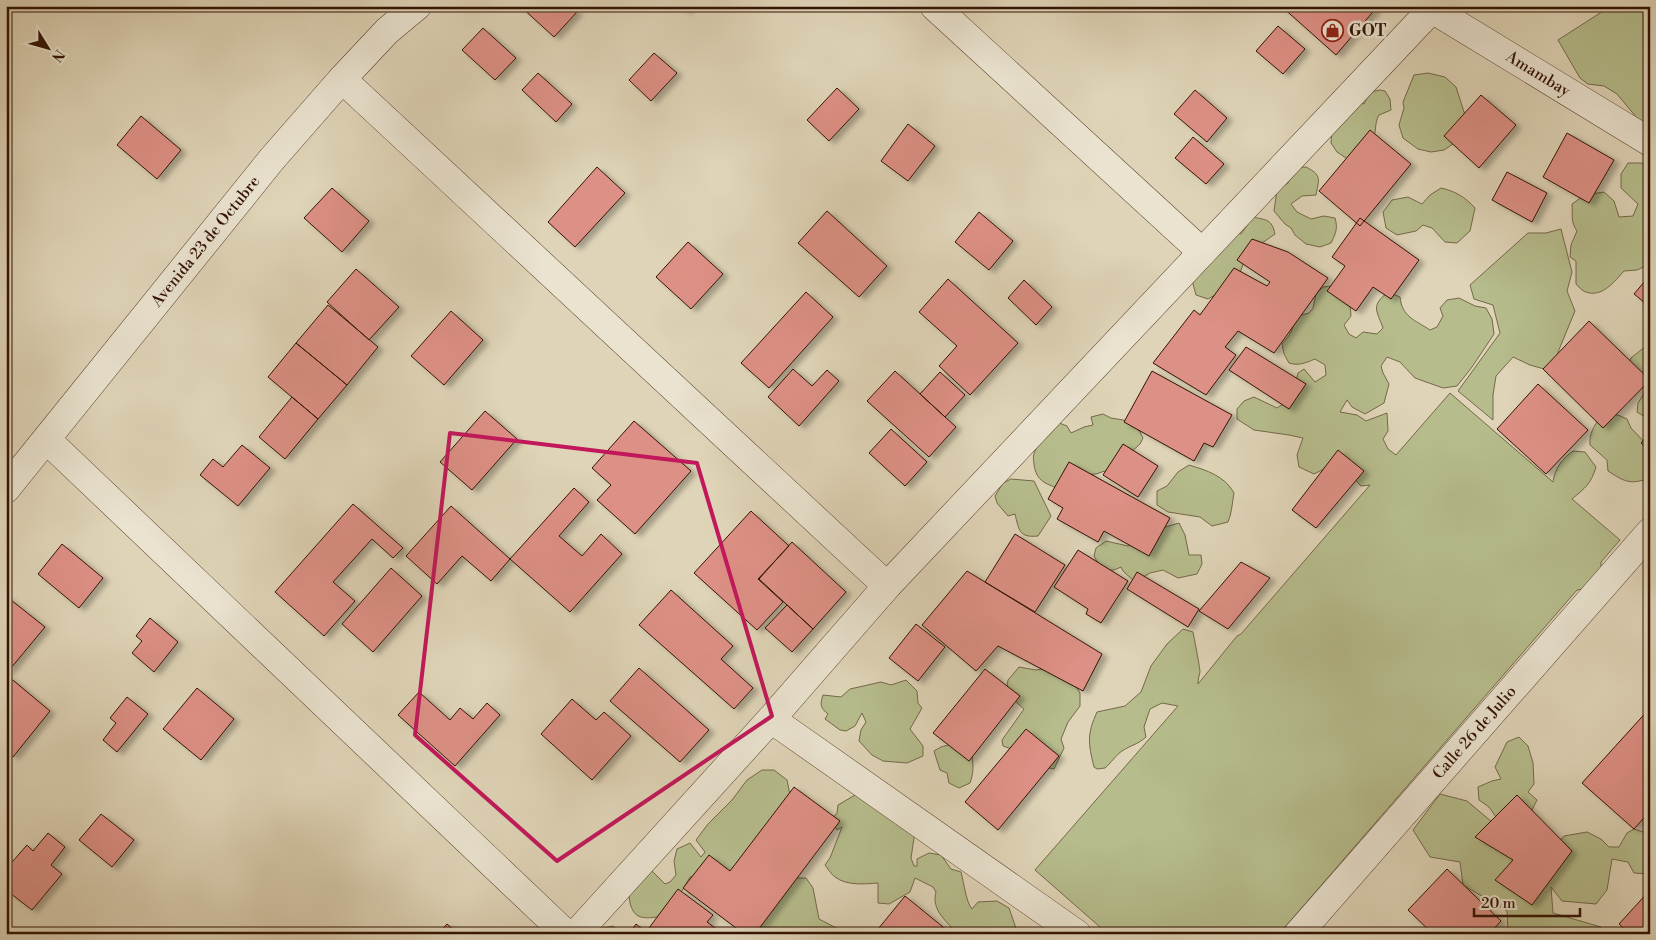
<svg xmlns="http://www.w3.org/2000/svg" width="1656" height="940" viewBox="0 0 1656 940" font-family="'Libre Bodoni',serif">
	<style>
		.green { fill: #b6bc8c; stroke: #746848 }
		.building { fill: #dd9085; stroke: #331304; filter: url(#shadow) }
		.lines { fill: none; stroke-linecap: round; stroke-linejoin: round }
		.minor-casing { stroke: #5e4331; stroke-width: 29 }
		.tertiary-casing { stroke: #5e4331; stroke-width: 29 }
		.minor { stroke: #eae3d0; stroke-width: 28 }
		.tertiary { stroke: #eae3d0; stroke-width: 28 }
		.marked { fill: none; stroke: #c2185b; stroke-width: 4; stroke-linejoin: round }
		.labels { text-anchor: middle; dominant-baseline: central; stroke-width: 5; stroke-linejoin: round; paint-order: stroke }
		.poi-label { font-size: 16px; font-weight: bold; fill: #331304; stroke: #eae3d0; text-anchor: start }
		.street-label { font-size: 16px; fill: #331304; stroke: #eae3d0 }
	</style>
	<defs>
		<filter id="shadow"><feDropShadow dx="5.5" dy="3" stdDeviation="2.5" flood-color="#0004"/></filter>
	</defs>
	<rect width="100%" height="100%" fill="#dfd4b7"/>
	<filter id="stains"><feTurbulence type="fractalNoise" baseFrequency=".004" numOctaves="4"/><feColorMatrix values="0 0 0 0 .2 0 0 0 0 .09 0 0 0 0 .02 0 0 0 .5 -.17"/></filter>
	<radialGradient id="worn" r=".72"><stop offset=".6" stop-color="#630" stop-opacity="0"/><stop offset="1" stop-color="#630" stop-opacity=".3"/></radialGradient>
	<path class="green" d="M1611,6H1636L1650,18V127L1637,118L1617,94L1604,86L1588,84L1580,78L1558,40Z
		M1428,73L1445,77L1456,87L1465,115L1456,142L1444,150L1431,152L1418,149L1403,138L1399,125L1404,108L1403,102L1414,75Z
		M1380,90L1385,91L1390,99L1391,110L1379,115C1374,123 1377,133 1372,142C1368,149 1356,155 1349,160L1337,152L1331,143L1332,130L1358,102L1364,104L1370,92Z
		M1628,163H1642L1650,169V220L1647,227L1650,228V264L1637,270L1624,271C1615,281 1602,298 1586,292C1582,291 1578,286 1576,284V261L1570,257L1571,245L1577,231C1570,221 1573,215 1572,204L1585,195L1604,192L1614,201L1619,217L1633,216L1638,204L1621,188V174Z
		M1306,167C1322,175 1319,179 1316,195L1302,196L1291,204L1297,212L1311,219L1324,216L1335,218C1338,228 1336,233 1331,243L1320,247L1306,244L1295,235L1291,228L1285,224L1274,211L1277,190L1288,183L1294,168Z
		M1441,188C1455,191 1465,197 1475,208L1470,231L1457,243L1445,242L1432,228L1423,225L1416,231L1397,235L1386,228L1383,212L1392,200L1408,197L1422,204L1430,195Z
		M1253,217C1266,220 1272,219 1275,234L1258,246L1244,262L1236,283L1208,299L1196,295L1188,265L1237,233L1241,234Z
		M1561,229L1572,272L1567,291L1575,311L1558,352L1562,374L1530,365L1513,357L1496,376L1493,395V420L1458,391L1500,333L1493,305L1474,299L1470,285L1528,233H1546Z
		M1339,285L1349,293L1351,316L1344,325L1349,334L1356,338L1363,332L1377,334L1383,328C1376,309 1371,306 1388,292L1400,297C1402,317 1415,320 1430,330L1437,327L1443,316L1440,308L1447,300L1459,298L1475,306L1486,308L1492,319L1494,334L1472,367L1457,386L1443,388L1415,378L1400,362L1387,357L1381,366L1383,373L1389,384L1384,403L1365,414L1352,407L1347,400L1340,412L1357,415L1366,421L1387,413L1388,431L1383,439L1388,449L1396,455L1450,393L1553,482C1555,468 1562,459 1573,451L1585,452L1596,467C1591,484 1585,488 1572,499L1620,540L1601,562V572L1585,589L1577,590L1279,934H1108L1035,870L1178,706L1162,703L1150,709L1144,727L1146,737C1137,745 1131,745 1122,751C1117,754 1110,764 1105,768L1097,769L1094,767C1088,743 1087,734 1097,712L1125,706L1141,692L1151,666L1167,644L1183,629L1193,632C1194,637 1200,668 1200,672C1199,676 1198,680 1198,684L1237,636L1241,634L1370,485L1361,486L1340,464L1330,466L1314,474L1299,467L1297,455L1303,438L1289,435L1254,430L1237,419V409L1244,401L1254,397L1277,408L1292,398L1298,373L1304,369L1315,382L1326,375L1325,365L1315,359C1305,363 1299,366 1289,363L1284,354L1282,344C1290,335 1294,330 1294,317L1309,313L1313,308L1316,294L1323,287Z
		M1646,346L1650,347V420L1637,412L1638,403L1646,390L1627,369L1631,358Z
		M1103,414L1111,418L1135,422L1143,438L1140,444L1114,468L1096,474L1080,475L1062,490C1047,484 1036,482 1034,464C1033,457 1033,455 1036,449L1032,442L1054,421L1067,426L1071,433L1084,427L1093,425L1091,417Z
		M1618,415L1627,419L1631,428L1650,448V478C1630,485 1625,482 1608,471L1607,460L1590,445C1589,434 1594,425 1601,417Z
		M1189,465C1206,470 1225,476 1234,493C1232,503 1232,513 1228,522L1212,526L1200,517L1168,512L1157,505V491L1167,486L1178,472Z
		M1011,479L1034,481L1051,516L1038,536C1019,538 1019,530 1015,514L1008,516L997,503L995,496L1003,483Z
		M1179,523L1185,535L1189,555H1201L1202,564L1197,574L1178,578L1163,570L1150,573L1135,582L1123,571L1121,567L1114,570L1102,571L1094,556L1096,548L1106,541L1128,546L1140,542L1155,530Z
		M1019,667L1036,670L1054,667L1074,683L1080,693V706L1068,722L1061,739L1064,748L1054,769L1032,764L1026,754L1003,746L1002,740L1024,709L1006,693L1008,680Z
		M906,680L917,691L918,703L922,708L910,729L923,746V756L907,763L883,761L872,755L859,741L861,730L866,722L862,713L855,726L846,731L840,730L825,719L828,714C820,708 820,704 823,695L841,697L850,689L881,682L891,685Z
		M1519,737L1528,746L1533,763L1534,784L1528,792L1537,800L1529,816L1496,817L1489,807L1479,800L1478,787L1492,781L1501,779L1495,767L1507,742Z
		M963,741L970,745C973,760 975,769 970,783L959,788L949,783L947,773L940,770L934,751L941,747Z
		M762,770H774L787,780L791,800L742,875L711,871L690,877L668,915C646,919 631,923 629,895L651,870L665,884L670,882L676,875L674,861L677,849L690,843L701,857L705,852L696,840L708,824L732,800L747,780Z
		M862,791L917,818L911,858L914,866H917V859L929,853L941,855L951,869L961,872C964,883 966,902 972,909L978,902L997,901L1009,908L1018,934H945L951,927C941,916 932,907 936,892L933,887L915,878L910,892L889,904L878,903V883C865,884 847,886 835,877C831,874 828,869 825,865L830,858L842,827L837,830L831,820L837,813L838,805Z
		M1440,794L1467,801L1517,843L1554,848L1564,836L1587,832L1601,839L1609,847H1619L1627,833L1634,829L1650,834V874L1634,873L1628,862L1612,859L1607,890L1596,904L1562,901L1551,887L1553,913L1601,927L1598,934H1508L1507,911L1463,885L1460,862L1430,857L1413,830Z
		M782,878H806L813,888L819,919L842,931V934H758L753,925Z
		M613,926L622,934H587L589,931Z"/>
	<path class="building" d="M520,6H571L577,12L554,37Z
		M680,6H690L686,11Z
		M1281,6H1378L1336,55Z
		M1278,26L1305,49L1283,74L1256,51Z
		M483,28L516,58L495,80L462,50Z
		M654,53L677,73L651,101L629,80Z
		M538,73L572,104L556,122L522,90Z
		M837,88L859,109L829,141L807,120Z
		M1195,90L1227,118L1207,142L1174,114Z
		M1481,95L1516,125L1479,168L1444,136Z
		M141,116L181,150L157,179L117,145Z
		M908,124L935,146L908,181L881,161Z
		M1370,130L1411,164L1360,226L1319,191Z
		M1567,133L1614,160L1589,203L1543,177Z
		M1193,137L1224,164L1206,184L1175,158Z
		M597,167L625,193L575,247L548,222Z
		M1507,172L1547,193L1532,222L1492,200Z
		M332,188L369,221L342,252L304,218Z
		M827,211L887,266L859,297L798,243Z
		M979,212L1013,241L989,270L955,242Z
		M1360,218L1419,260L1391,299L1373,287L1356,311L1327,291L1345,266L1332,257Z
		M1252,239L1288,252L1328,278L1274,353L1238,331L1225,347L1236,355L1206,395L1153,363L1194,310L1200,315L1234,268L1267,286L1270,282L1237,260Z
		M688,242L723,274L691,309L656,277Z
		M356,269L399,307L369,340L327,302Z
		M1650,275V307L1634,294Z
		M948,279L1018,343L970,395L939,366L957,346L919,312Z
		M1024,280L1052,307L1036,325L1008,298Z
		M806,292L833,317L769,388L741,363Z
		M328,305L378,347L347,385L296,343Z
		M451,311L483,340L444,385L411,356Z
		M1589,321L1650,380L1603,428L1543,369Z
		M296,343L347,385L318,419L268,377Z
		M1246,347L1306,384L1289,409L1229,370Z
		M793,369L812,386L827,370L839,381L799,426L768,397Z
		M895,371L956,427L929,457L867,401Z
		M1152,371L1232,415L1213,447L1204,443L1194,461L1124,422Z
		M940,372L965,395L945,417L920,394Z
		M1538,384L1588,430L1546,474L1497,429Z
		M292,397L318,419L285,459L259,437Z
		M485,411L517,439L472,490L440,462Z
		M634,421L691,471L635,534L597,500L611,485L592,468Z
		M891,429L927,462L905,486L869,453Z
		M1650,433V451L1641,443Z
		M1123,444L1158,466L1138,497L1103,475Z
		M242,445L270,468L238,506L200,475L213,459L223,467Z
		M1338,450L1364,471L1316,528L1292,510Z
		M1069,462L1170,518L1149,556L1104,531L1098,542L1057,519L1063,508L1048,499Z
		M574,488L589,502L559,536L582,556L601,534L622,554L570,612L510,559Z
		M353,504L403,548L393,558L372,539L333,582L355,601L324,636L275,592Z
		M451,506L510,559L491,581L462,556L437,584L406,556Z
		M751,511L789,546L758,579L783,602L757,630L694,573Z
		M1015,534L1065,565L1035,612L985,582Z
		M792,542L846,592L813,629L759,579Z
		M62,544L103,578L79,608L38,574Z
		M1078,550L1128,581L1101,623L1086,614L1088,609L1054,587Z
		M1241,562L1270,578L1228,629L1199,611Z
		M391,568L422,596L373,652L342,624Z
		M967,571L1102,654L1083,691L998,646L976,671L922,625Z
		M1137,572L1199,609L1188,627L1127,589Z
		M671,590L733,646L721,659L753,688L734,709L639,625Z
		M6,596L45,627L6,674Z
		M787,605L813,629L792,652L765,628Z
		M150,618L178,642L154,672L132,653L142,641L136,636Z
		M916,624L945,647L918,681L889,658Z
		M639,668L709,730L680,762L610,701Z
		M985,669L1020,696L969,761L933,733Z
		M8,676L50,711L13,757L6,751V678Z
		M197,688L234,719L201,760L163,729Z
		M419,692L450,720L460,708L473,719L487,703L500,715L455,766L398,715Z
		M127,697L148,714L117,752L103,740L116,723L110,718Z
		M572,699L596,720L604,712L631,736L592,780L541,734Z
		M1650,708V811L1634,829L1582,783Z
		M1026,729L1059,756L998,830L965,802Z
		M794,787L840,821L755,934H744L683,888L709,855L730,871Z
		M1517,795L1572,851L1532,905L1495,880L1513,860L1475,837Z
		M101,814L134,840L112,867L79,840Z
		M48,833L65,847L51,865L62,874L32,910L6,890V869L27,845L33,851Z
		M1447,869L1501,921L1489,934H1433L1408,910Z
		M678,889L713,915L707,922L723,934H629L636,924L646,932Z
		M1650,890V934H1630L1619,924Z
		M905,896L943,927L937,934H874Z
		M447,924L459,934H438Z"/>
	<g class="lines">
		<defs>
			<g id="minor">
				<path d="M934,6L1202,252"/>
				<path d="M342,79L887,586"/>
				<path d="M47,440L566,934"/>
				<path id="s1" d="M6,489L272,159L342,79L387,31L417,6"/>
				<path d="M771,719L1077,934"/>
				<path d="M576,934L771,719L887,586L1431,10"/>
				<path id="s2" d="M1298,934L1650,532"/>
			</g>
			<g id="tertiary">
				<path id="s3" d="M1427,6L1650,142"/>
			</g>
		</defs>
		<use href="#minor" class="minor-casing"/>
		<use href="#tertiary" class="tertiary-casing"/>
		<use href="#minor" class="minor"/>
		<use href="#tertiary" class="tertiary"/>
	</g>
	<path class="marked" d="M450,433L697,463L772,716L557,861L415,735Z"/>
	<defs>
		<symbol id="shop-ring" viewBox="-11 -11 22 22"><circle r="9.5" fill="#eae3d0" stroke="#8f2418" stroke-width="1.5"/><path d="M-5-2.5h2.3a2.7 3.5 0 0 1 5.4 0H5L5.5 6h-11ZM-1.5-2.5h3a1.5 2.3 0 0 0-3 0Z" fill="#8f2418"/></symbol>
	</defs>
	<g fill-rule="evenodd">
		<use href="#shop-ring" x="1320" y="18" width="25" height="25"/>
	</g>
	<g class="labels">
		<g class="poi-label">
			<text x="1349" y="31">GOT</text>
		</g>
		<g class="street-label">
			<text stroke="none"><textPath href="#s3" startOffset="130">Amambay</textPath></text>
			<text stroke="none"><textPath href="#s1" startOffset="318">Avenida 23 de Octubre</textPath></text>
			<text stroke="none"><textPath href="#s2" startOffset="268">Calle 26 de Julio</textPath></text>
		</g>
	</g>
	<rect width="1656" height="940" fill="none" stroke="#dfd4b7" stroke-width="25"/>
	<rect x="8" y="8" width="1641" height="925" fill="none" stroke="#331304" stroke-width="2.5"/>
	<rect x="12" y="12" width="1631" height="915" fill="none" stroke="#331304"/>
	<g transform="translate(48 48) rotate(127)" stroke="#eae3d0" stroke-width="4" paint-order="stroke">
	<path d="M0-4L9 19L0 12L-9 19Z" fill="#331304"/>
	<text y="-8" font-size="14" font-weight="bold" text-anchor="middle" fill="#331304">N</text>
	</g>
	<path d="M1474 908v8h106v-8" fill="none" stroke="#331304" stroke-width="2.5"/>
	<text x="1481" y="908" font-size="15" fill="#331304" stroke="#eae3d0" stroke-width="4" paint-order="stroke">20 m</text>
	<rect width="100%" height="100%" filter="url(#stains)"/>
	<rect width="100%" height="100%" fill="url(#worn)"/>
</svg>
